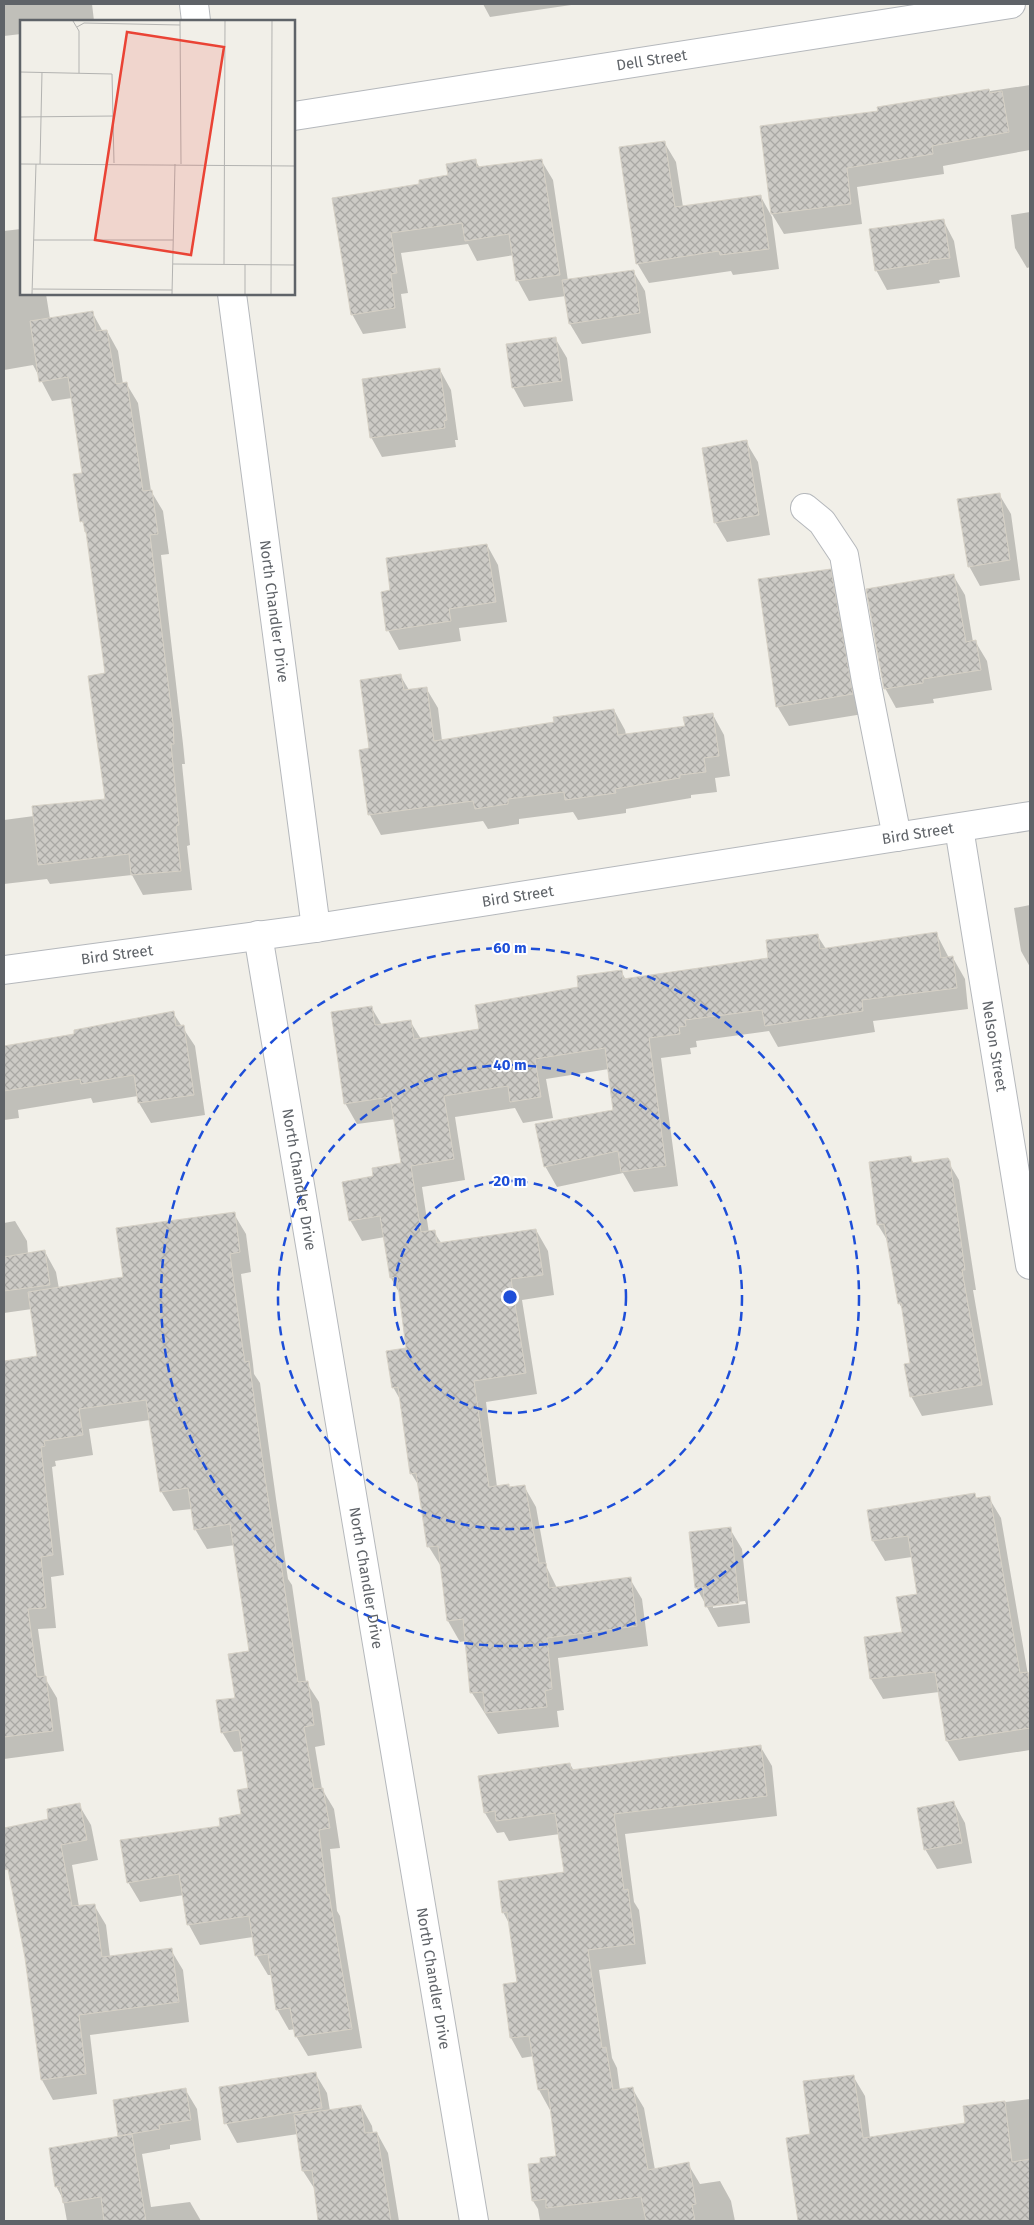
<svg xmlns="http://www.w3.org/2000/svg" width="1034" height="2225" viewBox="0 0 1034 2225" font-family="'Fira Sans',sans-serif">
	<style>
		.shadow { fill: #0003; fill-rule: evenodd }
		.building { fill: url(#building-cross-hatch); stroke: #d6d1c6 }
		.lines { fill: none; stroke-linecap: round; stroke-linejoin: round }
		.minor-casing { stroke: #b5b8bc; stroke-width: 30 }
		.minor { stroke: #fff; stroke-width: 28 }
		.ring { fill: none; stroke: #1d4ed8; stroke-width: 2.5; stroke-dasharray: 9 6 }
		.labels { text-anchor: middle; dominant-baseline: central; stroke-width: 4; stroke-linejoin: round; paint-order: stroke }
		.street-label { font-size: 15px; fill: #5f6368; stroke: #fff }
		.inset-road { fill: none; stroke: #b3b3b1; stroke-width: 1 }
		.view { fill: #ea4335; fill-opacity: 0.15; stroke: #ea4335; stroke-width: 2.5 }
		.inset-edge { fill: none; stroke: #5f6368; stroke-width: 2.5 }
		.centre { fill: #1d4ed8; stroke: #fff; stroke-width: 2.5 }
		.ring-label { font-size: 15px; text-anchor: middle; font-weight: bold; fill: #1d4ed8; stroke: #fff; stroke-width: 4; stroke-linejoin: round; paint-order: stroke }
	</style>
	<defs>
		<pattern id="building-cross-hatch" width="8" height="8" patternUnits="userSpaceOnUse" patternTransform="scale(1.25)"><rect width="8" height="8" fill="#cccac5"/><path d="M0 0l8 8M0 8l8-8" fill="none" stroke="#a9a8a4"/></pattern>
	</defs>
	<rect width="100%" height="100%" fill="#f1efe8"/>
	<path class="shadow" d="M4,4H92L94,21H21V34L4,36Z
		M483,4H578L490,17Z
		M1030,85V150L943,166L944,174L857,187L862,224L784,234L772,214L762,127L879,112V108Z
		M664,142L676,162L683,207L761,197L772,217L779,269L733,275L731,271L649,283L637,263Z
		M475,160L480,168L541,160L553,180L568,281L633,271L645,291L651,333L582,344L570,324L566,296L529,301L518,281L514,255L477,261L468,244L401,253L408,293L401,294L406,328L363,334L352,314L333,199L421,185L449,176Z
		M1030,212V267L1027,268L1015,248L1011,215Z
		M943,220L954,241L960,277L939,280L940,283L887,290L876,270Z
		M21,229V294H46L50,319L92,312L103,332L107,331L118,351L123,384L126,383L138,403L151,491L163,511L169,554L161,555L183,744L185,764H182L190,845L187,846L192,890L143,895L132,875L50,884L47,879L4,884V820L34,816L106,800V674L88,536L82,521L83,474L72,398L52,401L33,365L4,370V231Z
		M555,338L567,358L573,401L524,407L513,387Z
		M440,370L451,390L458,440H455L456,447L382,457L371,437Z
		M746,442L758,462L770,535L727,542L715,522Z
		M999,494L1011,514L1020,580L980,586L969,566Z
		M487,545L498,565L507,622L459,628L461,641L399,650L388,630L392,591Z
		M830,570L841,590L863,714L789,726L777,706Z
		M953,575L965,595L973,642L975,641L987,661L992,690L933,699L934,703L896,708L885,688Z
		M400,675L409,690L426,688L438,708L442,741L555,723L614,710L625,730L626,735L686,727L713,715L724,735L730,776L715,778L717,792L691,795V798L626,809V813L578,820L573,812L519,819V824L488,829L483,821L381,835L370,815L360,751L371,749Z
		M1030,905V967L1021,951L1014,908Z
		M936,933L949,958H953L965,979L968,1009L873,1021L875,1032L778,1047L769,1031L696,1041L697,1047L690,1048L691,1054L661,1058L678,1186L634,1192L623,1173L557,1187L545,1166L614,1111L609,1069L546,1079L553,1118L523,1123L515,1108L455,1117L465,1180L422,1187L429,1233L434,1232L442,1244L536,1230L548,1251L554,1295L522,1300L537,1394L486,1402L497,1487L508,1485L510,1488L524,1486L536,1507L547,1568L557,1588L630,1579L642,1599L648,1646L558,1658L564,1710L557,1711L559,1727L498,1734L472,1693L466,1641L460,1642L448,1621L442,1568L429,1547L419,1486L411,1473L401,1401L393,1387L407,1349L400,1294L391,1278L385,1237L362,1241L350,1220L375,1177L402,1164L395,1119L357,1124L345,1103L371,1007L382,1025L410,1021L421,1039L480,1030L621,971L626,980L770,959L817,935L826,949Z
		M173,1013L195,1046L205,1115L151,1123L139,1103L138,1096L93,1103L91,1098L18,1110L19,1118L4,1120V1050L60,1041Z
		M910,1157L914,1164L947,1160L959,1180L976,1290H973L993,1405L922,1416L911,1396L912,1364L903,1310L899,1303L889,1243L878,1225Z
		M234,1214L246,1234L251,1272L241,1274L253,1364L254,1374L260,1383L276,1499L288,1579L292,1585L306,1682L319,1702L325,1745L315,1747L322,1789L334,1809L340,1848L330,1849L337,1911L340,1916L362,2048L308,2056L296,2036L295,2029L289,2030L277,2009L272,1975H268L256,1955L253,1937L200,1945L189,1925L184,1895L140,1902L128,1882L242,1815L250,1789L244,1751L234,1752L222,1732L236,1699L250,1652L235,1545L207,1549L195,1529L192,1509L173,1511L161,1491L150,1420L89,1429L93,1455L55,1461L56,1466L52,1467L64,1575L51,1577L56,1628L38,1629L45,1678L57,1698L64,1751L4,1759V1363L39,1357L32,1309L4,1313V1223L15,1221L27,1241L28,1254L45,1252L56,1272L59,1289L124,1278Z
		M974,1494L977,1499L989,1498L1001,1518L1028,1675L1030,1679V1750L959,1761L947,1741L939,1692L883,1699L871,1679L904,1634L919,1595L912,1557L885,1561L873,1541Z
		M730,1529L742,1549L750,1623L718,1627L696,1587ZM745,1601L746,1604L713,1608V1605Z
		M760,1746L772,1766L777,1816L625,1834L634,1902L639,1910L646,1964L599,1970L612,2058L617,2068L620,2090L632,2088L644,2108L655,2170L688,2164L700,2184L720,2181L731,2201L735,2221H540L538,2209L533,2201L542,2164L558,2157L552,2110H550L539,2090L534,2056L522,2058L511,2038L518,1983L510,1925L503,1912L566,1873L560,1834L509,1841L504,1832L497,1833L485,1813L570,1764L574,1771Z
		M954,1803L965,1823L972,1863L937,1869L925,1849Z
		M79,1805L91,1825L98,1860L72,1865L79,1907L94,1905L106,1925L110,1957L171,1950L183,1970L189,2022L90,2035L97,2094L53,2100L42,2080L27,1958L4,1829L50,1820Z
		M315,2073L327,2093L330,2111L361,2106L372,2126L373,2133H377L388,2153L399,2221H319L316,2191L303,2171L298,2134L237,2143L226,2123Z
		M853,2076L865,2096L870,2138L967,2124L964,2107L1030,2099V2221H799L788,2139L811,2135Z
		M185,2089L197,2109L201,2140L170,2145V2149L142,2154L151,2207L190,2202L201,2221H67L63,2199L56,2186L121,2138L119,2136Z"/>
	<path class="building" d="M989,89L990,93L1002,91L1009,132L932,146L933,154L847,168L851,204L771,214L760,126L878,111L877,107Z
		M665,141L675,207L761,195L769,249L720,255L719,251L636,264L619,147Z
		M476,159L477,167L542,159L560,275L516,281L509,234L465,241L462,223L391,233L397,273L391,274L395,308L351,315L332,198L419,184V180L448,175L446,164Z
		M944,219L950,258L929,260V263L875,271L869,229Z
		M634,270L640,313L569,324L562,280Z
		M93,311L96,331L107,330L116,384L127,382L143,491L152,490L158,534L150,535L173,723L174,744H171L179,825L176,826L181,871L131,875L129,854L38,865L32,806L105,799L88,676L105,673L86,532H85L83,521L80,522L73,474L82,473L68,377L39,382L30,321Z
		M556,337L562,381L512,388L506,344Z
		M440,368L447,420L444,421L445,428L370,438L362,379Z
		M747,440L759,515L714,523L702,448Z
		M1000,493L1010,560L968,567L957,499Z
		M487,544L496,602L449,609L451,621L386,631L381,592L390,590L386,558Z
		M831,569L853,694L776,707L758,579Z
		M954,574L966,642L976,640L981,670L923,679V683L884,689L866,589Z
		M401,674L404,690L427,687L434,741L554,722L553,717L614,709L618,735L685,726L683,717L713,713L719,756L704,758L706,772L680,775V778L615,789L616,793L565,800L564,792L508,799V804L475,809L473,801L368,815L359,750L369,748L360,680Z
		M937,932L941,958L953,956L957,988L862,1000L863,1011L765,1026L762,1010L685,1020L686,1026L679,1027L680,1034L649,1038L666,1166L621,1172L618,1151L544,1167L535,1124L613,1110L605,1048L535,1059L541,1097L510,1102L508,1086L444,1096L454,1159L411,1166L421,1232L435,1230L437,1243L536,1229L543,1275L511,1279L526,1373L474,1381L489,1487L509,1484V1487L525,1485L539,1563H546L549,1588L631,1577L637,1626L547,1638L552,1689L545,1691L547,1707L485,1713L483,1692L470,1693L463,1619L447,1621L438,1546L427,1547L416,1473L410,1474L398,1387L392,1388L386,1351L406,1348L397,1277L390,1278L380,1216L349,1221L342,1182L373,1176L372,1168L401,1163L390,1097L344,1104L331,1012L372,1006L375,1025L411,1020L414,1039L479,1029L475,1005L578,987L577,976L622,970L623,979L768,958L766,940L818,934L820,949Z
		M174,1011L176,1026L184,1025L194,1095L138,1103L134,1075L81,1084L80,1079L4,1091V1046L74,1034V1030Z
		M911,1156L912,1163L948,1158L950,1161L965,1270H962L982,1385L910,1397L904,1364L910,1363L901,1303L898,1304L884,1224L877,1225L869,1162Z
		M235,1212L240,1252L230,1254L242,1343L245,1362L249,1361L265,1478L278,1564L281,1563L298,1682L308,1681L314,1725L304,1727L314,1789L323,1788L330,1828L319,1830L327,1895L329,1894L352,2029L295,2037L290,2008L276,2010L268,1954L255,1956L249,1916L187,1925L179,1874L127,1883L120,1840L220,1826L219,1818L241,1814L237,1790L248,1788L239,1730L221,1733L216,1700L235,1698L228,1654L249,1651L230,1524L194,1530L188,1488L160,1492L146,1400L79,1409L83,1435L44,1441L45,1446L41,1447L53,1555L41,1557L46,1608L28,1609L37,1677L46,1676L53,1731L4,1737V1361L37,1356L28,1292L123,1277L116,1228Z
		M45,1250L50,1285L4,1291V1257Z
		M975,1493L976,1498L990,1496L1020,1673L1028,1672L1030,1689V1728L946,1741L935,1672L870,1679L864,1637L902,1632L896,1597L917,1594L908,1536L872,1541L867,1510Z
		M731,1527L739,1603L705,1607L703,1587L695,1588L689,1532Z
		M761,1745L767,1796L614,1814L624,1890L628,1889L635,1944L588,1950L602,2048L606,2047L613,2090L633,2087L648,2170L689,2162L696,2204L692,2205L695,2221H646L641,2197L546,2208V2199L532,2201L528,2164L540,2163V2158L556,2156L548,2089L538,2090L529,2036L510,2038L503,1984L517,1982L507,1912L502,1913L498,1881L564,1872L555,1813L496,1821L495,1811L484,1813L478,1776L570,1763L571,1770Z
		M954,1801L962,1843L924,1850L917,1808Z
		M80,1803L87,1840L61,1845L72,1906L95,1904L102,1957L172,1948L179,2002L79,2015L86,2074L41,2080L25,1958L8,1869L4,1870V1828L48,1819L47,1809Z
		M316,2072L322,2108L224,2124L219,2087Z
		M854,2075L863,2138L965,2123L963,2106L1005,2101L1012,2162L1030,2159V2221H798L786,2138L810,2134L803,2081Z
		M186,2088L191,2120L159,2125L160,2129L118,2136L113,2100Z
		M361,2105L365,2133L377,2132L391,2221H318L312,2170L302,2171L294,2115Z
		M132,2134L146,2221H104L101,2197L63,2203L60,2186L55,2187L49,2148Z"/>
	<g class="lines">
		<defs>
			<g id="minor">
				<path d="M194,4L196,21"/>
				<path id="s1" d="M294,116L1011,4"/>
				<path id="s2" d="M232,294L316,928"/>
				<path d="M805,508L822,522L844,555L866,681L897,837"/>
				<path id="s3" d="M959,828L1030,1265"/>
				<path id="s4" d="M258,935L474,2221"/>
				<path id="s5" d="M4,970L316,928L1030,816"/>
			</g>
		</defs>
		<use href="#minor" class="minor-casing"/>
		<use href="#minor" class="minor"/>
	</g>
	<g class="ring">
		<circle cx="510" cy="1297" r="116"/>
		<circle cx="510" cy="1297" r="232"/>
		<circle cx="510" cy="1297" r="349"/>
	</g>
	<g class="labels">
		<g class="street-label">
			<text stroke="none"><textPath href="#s1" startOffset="362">Dell Street</textPath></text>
			<text stroke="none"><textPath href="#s2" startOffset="320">North Chandler Drive</textPath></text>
			<text stroke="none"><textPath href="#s5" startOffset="924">Bird Street</textPath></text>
			<text stroke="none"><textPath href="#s5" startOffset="519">Bird Street</textPath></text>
			<text stroke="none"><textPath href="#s5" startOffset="114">Bird Street</textPath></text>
			<text stroke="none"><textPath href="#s3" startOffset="221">Nelson Street</textPath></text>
			<text stroke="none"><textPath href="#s4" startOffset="248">North Chandler Drive</textPath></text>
			<text stroke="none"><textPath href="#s4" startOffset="652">North Chandler Drive</textPath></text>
			<text stroke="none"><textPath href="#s4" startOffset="1058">North Chandler Drive</textPath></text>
		</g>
	</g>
	<g transform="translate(20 20)">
		<rect width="275" height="275" fill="#f1efe8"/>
		<path class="inset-road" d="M53,1L59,11V53M160,1L161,144M57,7L64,3L160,5M0,52L92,54L94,143M0,97L94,96M0,144L275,146M20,144L22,52M14,220H153M153,244L275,245M204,244L205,1M13,269L152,270M12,274L16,144M152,274L155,144M225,274V244M251,274L252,1"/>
		<path class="view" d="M107,12L204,27L171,235L75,220Z"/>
		<rect width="275" height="275" class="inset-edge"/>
	</g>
	<circle cx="510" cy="1297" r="8" class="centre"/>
	<g class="ring-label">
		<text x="510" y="953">60 m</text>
		<text x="510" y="1070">40 m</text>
		<text x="510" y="1186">20 m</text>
	</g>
	<rect width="1034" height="2225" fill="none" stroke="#5f6368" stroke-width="10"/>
</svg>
